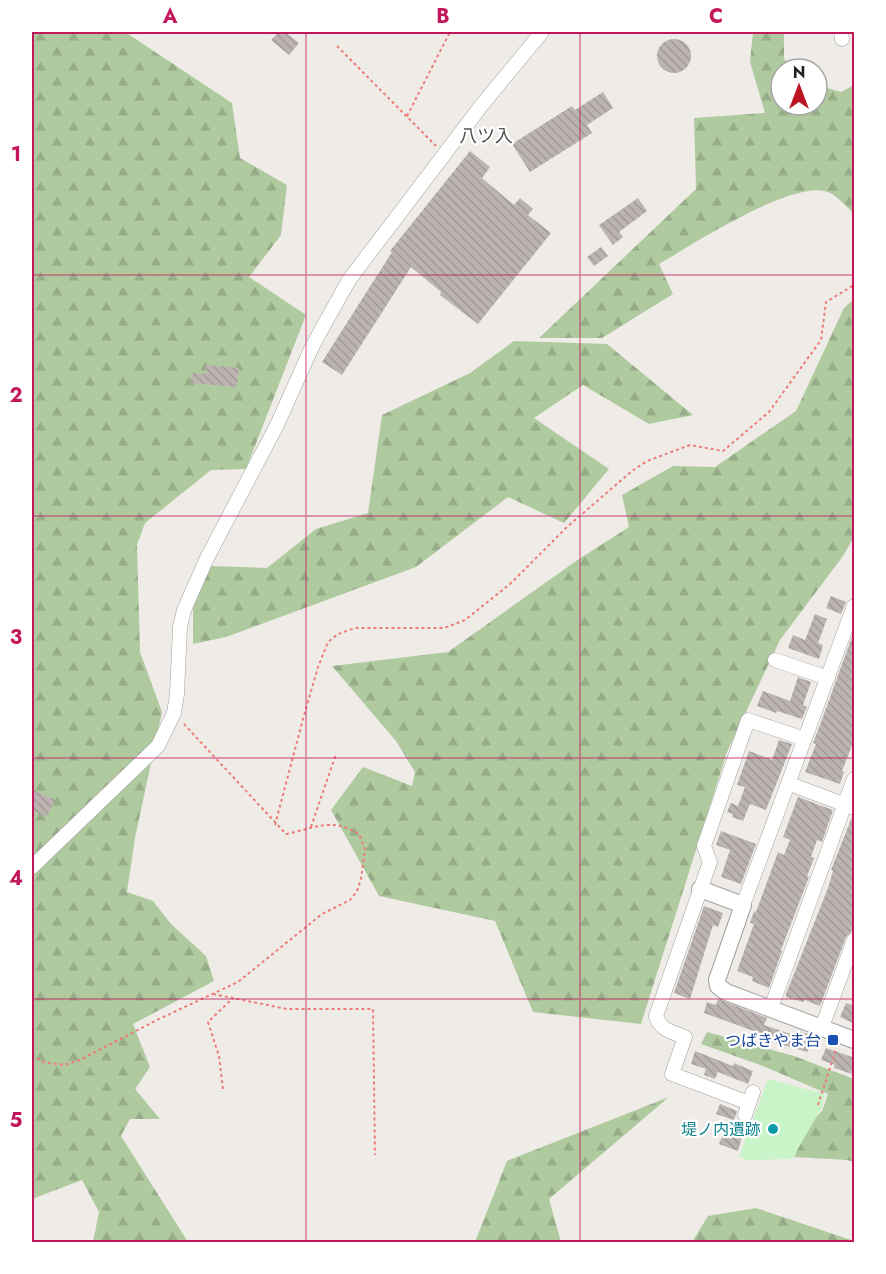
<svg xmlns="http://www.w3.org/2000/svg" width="886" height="1274" viewBox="0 0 886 1274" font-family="Jost,'Noto Sans JP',sans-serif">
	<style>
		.forest { fill: url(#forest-firs) }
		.park { fill: #c9f4c8 }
		.building { fill: url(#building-back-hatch) }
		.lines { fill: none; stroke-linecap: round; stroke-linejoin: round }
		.minor-casing { stroke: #a0a0a0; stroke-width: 15 }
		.tertiary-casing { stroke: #a0a0a0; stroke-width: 18 }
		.path { stroke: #ec7c7a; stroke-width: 2; stroke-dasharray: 3 3; stroke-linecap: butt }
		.minor { stroke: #fff; stroke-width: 14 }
		.tertiary { stroke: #fff; stroke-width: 16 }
		.grid { fill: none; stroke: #c2185b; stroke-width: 1.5; stroke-opacity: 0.55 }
		.transit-dot { fill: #1a4fb4; stroke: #fff; stroke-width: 2 }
		.culture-dot { fill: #0f9aa8; stroke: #fff; stroke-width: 2 }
		.labels { text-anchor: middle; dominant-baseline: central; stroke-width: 4.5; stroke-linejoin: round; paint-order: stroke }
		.transit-label { font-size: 16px; fill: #164399; stroke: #fff; text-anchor: end }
		.culture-label { font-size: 16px; fill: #0d838f; stroke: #fff; text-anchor: end }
		.neighbourhood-label { font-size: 18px; fill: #525252; stroke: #fff }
		.neatline { fill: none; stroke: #c2185b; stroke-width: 2 }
		.grid-label { font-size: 20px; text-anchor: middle; font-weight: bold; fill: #c2185b }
	</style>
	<defs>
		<pattern id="forest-firs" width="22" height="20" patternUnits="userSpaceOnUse" patternTransform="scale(1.5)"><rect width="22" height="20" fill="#b0caa0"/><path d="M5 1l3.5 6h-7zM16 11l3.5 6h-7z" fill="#97ad89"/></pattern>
		<pattern id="building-back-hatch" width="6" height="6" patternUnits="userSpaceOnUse" patternTransform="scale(1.5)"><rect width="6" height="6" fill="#bcb4b0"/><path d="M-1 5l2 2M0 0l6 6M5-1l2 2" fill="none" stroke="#a19a97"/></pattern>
	</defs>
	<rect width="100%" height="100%" fill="#efece7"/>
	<path class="forest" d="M32,32H125L232,103L240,158L287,185L281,235L249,277L306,315L246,469L211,470L145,523L137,545L140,652L162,712L135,838L127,892L153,901L171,924L206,956L214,981L133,1024L150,1067L135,1089L160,1119H130L121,1136L188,1242H93L99,1212L82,1180L32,1199Z
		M753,32H784V58L790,69H781V105H817V85L841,92L854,85V214C847,207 838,197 830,193C797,176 690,246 659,264L673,294L602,338H539L696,189L694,118L765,113L750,62Z
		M854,299V537L843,556L780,640L727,752L641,1024L533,1012L495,921L379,896L331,810L363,767L412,786L415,772L396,741L332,666L448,652L576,561L629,527L622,495L673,466L715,467L796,411L844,308Z
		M514,341L607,344L693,415L649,424L583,385L534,418L609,469L564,523L508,497L416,567L226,637L193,644V600L209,566L267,568L316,529L368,513L382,415L470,373Z
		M707,1032L794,1056L854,1079V1162L847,1160L794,1157L808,1125L822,1111L828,1094L763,1066L701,1044Z
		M669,1097L549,1199L561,1242H475L507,1161Z
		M756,1208L854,1241V1242H692L708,1216Z"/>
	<path class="park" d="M768,1079L825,1094L821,1109L792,1159L746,1160L739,1157Z"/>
	<path class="building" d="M279,32H285L299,43L289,55L271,40Z
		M657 56a17 17 0 1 1 34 0a17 17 0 1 1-34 0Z
		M603,92L613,108L587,125L592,133L530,172L512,144L572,106L575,110Z
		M470,151L490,167L482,178L514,205L520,198L533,209L528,215L551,233L478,324L440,295L441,292L411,267L342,375L322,362L392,252L390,251Z
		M638,198L647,211L619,232L623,237L613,245L599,225Z
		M601,247L608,256L594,266L587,257Z
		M206,365L239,368L237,387L191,383L192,373L205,374Z
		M831,596L846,602L841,614L826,608Z
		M815,614L827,619L818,643L823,645L819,659L788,648L793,635L805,640Z
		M853,634L855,738L842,771L844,772L840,784L805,772L816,744L813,743L820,725Z
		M798,677L811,682L803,705L807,707L802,719L777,711L776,713L757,706L763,691L790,701Z
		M779,740L792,744L766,810L750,804L743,821L732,817L733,814L727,812L731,803L738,806L745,787L737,785L749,751L772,760Z
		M32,789L55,800L47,817L32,810Z
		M798,797L833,810L822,842L817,840L811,857L814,858L807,876L809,877L781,950L782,951L769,988L752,981L753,977L737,971L754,924L750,923L754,911L756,912L778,852L784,855L790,840L783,837Z
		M852,817H855V920L851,932L846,937L820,1006L805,1000L803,1002L786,997V994L828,888L833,871L831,870Z
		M721,831L756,844L741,884L721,877L730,850L716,845Z
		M704,906L723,913L718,927L713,925L690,999L674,993Z
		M718,999L767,1018L764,1025L797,1036L799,1031L811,1035L809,1042L811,1043L807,1052L763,1039L765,1035L704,1013L707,1002L716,1005Z
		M846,1003L855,1006V1024L840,1017Z
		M826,1048L855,1058L852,1074L834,1068L835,1065L821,1060Z
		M695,1051L733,1066L734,1063L753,1071L748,1084L718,1072L715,1079L704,1075L706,1069L691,1064Z
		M720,1104L737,1111L734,1120L716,1114Z
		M724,1131L742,1137L738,1151L719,1144Z"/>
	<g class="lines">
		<defs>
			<path id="minor" d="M841,32L842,39
				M775,660L828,678
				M790,784L854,808
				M32,867L158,746L174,713L177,694L180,627L184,610L207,558L277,425L311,349L325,323L349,280L481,106L542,32
				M743,905L854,606
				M771,1008L854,779
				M822,1027L854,940
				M749,1103L672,1074L685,1037C672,1032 660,1030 656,1016L710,862L704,846L748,720L805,739
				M745,1115L753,1092"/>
			<path id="tertiary" d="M700,889L743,905L717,980L718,986L726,992L854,1040"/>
		</defs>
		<use href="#minor" class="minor-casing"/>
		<use href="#tertiary" class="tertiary-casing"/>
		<path class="path" d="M337,46L436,146
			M407,116L450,32
			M275,825L303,719L318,667L328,642L338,634L355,628H444L465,620L510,584L567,527L632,471L647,461L690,445L723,451L769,412L821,340L826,302L854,285
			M311,827L336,754
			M213,994L287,1009H373L375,1155
			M32,1055L43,1062L64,1065L80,1060L157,1020L238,982L322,914L350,900L357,891L361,879L365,849L359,834C331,817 315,828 286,834L182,722
			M223,1089L219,1056L208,1022L233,998
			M818,1105L836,1049"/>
		<use href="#minor" class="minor"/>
		<use href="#tertiary" class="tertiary"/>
	</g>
	<path class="grid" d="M306,32V1242M580,32V1242M32,275H854M32,516H854M32,758H854M32,999H854"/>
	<rect class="transit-dot" x="827" y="1034" width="12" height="12" rx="3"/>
	<circle class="culture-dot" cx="773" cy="1129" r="6"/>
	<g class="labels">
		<g class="transit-label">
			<text x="821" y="1040">つばきやま台</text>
		</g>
		<g class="culture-label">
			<text x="761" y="1129">堤ノ内遺跡</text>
		</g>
		<g class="neighbourhood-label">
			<text x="486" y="136">八ツ入</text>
		</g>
	</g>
	<rect width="886" height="1274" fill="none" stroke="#ffffff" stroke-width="66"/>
	<g transform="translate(799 87)"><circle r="28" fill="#ffffff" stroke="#a5a5a5" stroke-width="1.5"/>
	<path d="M0-4.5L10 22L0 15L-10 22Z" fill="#bb1423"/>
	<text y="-9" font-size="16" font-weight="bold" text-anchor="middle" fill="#1f1f1f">N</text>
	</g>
	<rect x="33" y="33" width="820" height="1208" class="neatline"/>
	<g class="grid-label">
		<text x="170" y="23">A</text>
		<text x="443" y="23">B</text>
		<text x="716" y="23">C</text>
		<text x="16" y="161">1</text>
		<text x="16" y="402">2</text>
		<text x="16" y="644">3</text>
		<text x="16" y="885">4</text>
		<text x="16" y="1127">5</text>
	</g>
</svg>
